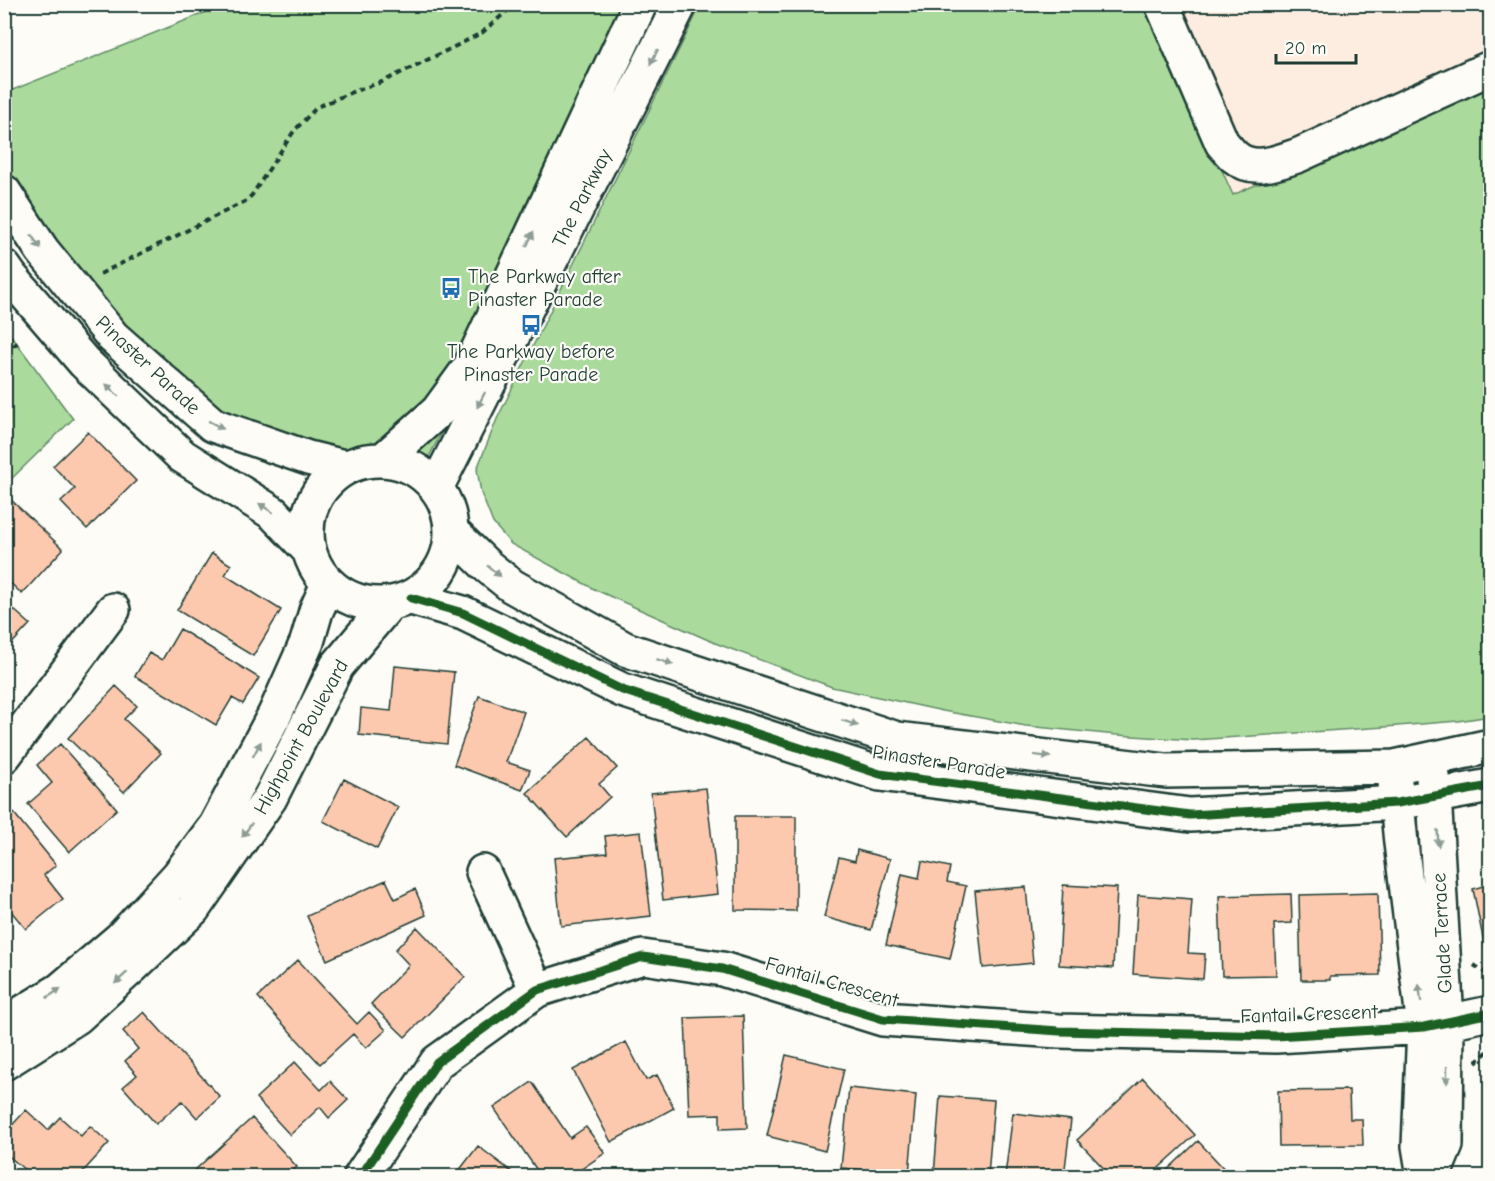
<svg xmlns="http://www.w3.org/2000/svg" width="1495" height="1181" viewBox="0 0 1495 1181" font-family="'Comic Neue',sans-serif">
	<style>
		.built { fill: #fdede1 }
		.green { fill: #aadb9c; stroke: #648c68; stroke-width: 1.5 }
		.building { fill: #fdc9ae; stroke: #1f3d34; stroke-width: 1.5 }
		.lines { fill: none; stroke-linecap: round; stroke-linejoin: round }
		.minor-casing { stroke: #1f3d34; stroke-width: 38 }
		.path { stroke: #1f3d34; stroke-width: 4; stroke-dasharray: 6 4.5; stroke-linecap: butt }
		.minor { stroke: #fdfcf7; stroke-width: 33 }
		.cycleway-casing { stroke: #fdfcf7; stroke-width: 13 }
		.cycleway { stroke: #1b5e20; stroke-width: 9 }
		.oneway { fill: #8e9c96 }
		.labels { text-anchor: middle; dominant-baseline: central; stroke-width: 4.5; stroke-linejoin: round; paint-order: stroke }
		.street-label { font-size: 20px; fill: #1f3d34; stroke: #fdfcf7 }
		.poi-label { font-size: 20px; fill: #1f3d34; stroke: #fdfcf7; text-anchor: start }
	</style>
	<rect width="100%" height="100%" fill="#fdfcf7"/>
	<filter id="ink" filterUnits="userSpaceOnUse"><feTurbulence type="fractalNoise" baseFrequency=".0167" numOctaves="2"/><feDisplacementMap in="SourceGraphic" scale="12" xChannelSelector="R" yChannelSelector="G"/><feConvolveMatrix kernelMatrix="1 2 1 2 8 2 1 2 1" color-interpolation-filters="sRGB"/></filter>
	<g filter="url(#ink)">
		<path class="built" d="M1145,5H1490V93L1234,203Z"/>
		<path class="green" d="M224,5H631L497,326L422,470L393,459L344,466L212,427L5,191V93Z
			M701,5H1148L1233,195L1490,80V716L1458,721L1385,727L1194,740L1117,735L1026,726L943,711L832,687L715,643L596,590L511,544L493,523L481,493L477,469L497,419Z
			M4,326L73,419L5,485H4Z"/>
		<path class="building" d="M88,432L136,481L87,529L61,502L75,489L53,466Z
			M9,498L63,549L22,594L4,577V503Z
			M212,553L231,565L225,575L281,610L253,656L177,610Z
			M4,601L30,624L4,652Z
			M180,629L259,678L243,704L232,698L216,725L135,676L149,653L162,660Z
			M395,666L454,672L447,744L359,735L361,708L391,711Z
			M116,686L137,706L124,719L161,753L124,792L68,738Z
			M479,696L524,712L506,762L530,770L522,790L454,765Z
			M589,737L617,768L599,784L610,797L567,837L527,793Z
			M60,744L117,809L69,852L28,804L52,783L37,765Z
			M344,779L398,807L377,849L323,821Z
			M706,788L718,894L663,900L651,793Z
			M13,812L56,865L44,875L63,899L26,929L4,903V819Z
			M735,816H796V911L735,910Z
			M641,832L651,916L561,926L554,858L607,853L605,836Z
			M857,850L890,859L871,930L824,917L839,857L855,861Z
			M922,861L950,867L947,882L966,886L950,959L886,945L902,874L919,878Z
			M386,880L395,899L415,889L426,915L327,960L307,916Z
			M1490,884V962L1488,963L1473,889Z
			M1063,885L1117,888L1113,968L1059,965Z
			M1026,887L1033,963L983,968L975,891Z
			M1378,893L1380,975L1330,976V980H1301L1299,895Z
			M1291,894L1292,923L1274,924L1276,975L1222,976L1219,896Z
			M1138,895L1192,899L1188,953L1205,954L1203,979L1133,974Z
			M417,927L465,977L405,1037L371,1004L409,965L395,950Z
			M298,960L357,1024L369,1012L386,1030L366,1048L353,1034L320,1064L258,997Z
			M144,1012L220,1097L197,1118L182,1101L156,1124L123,1087L137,1075L125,1061L138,1049L123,1031Z
			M743,1016L747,1128L720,1129V1114L689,1115L685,1018Z
			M626,1042L646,1080L657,1075L674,1108L611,1142L573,1070Z
			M786,1055L844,1069L825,1151L767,1136Z
			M295,1062L321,1090L330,1081L348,1100L329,1118L320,1107L290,1135L256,1098Z
			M1143,1078L1195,1135L1150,1176H1111L1077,1140Z
			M532,1082L570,1138L586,1127L605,1153L571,1176H541L494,1108Z
			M849,1088L916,1095L909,1174L841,1168Z
			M1349,1090L1350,1119H1362L1363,1145L1279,1146L1278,1091Z
			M940,1096L994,1100L988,1176H934Z
			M26,1110L48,1130L60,1117L81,1136L90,1126L109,1143L79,1176H32L4,1152V1134Z
			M1013,1113L1071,1120L1064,1176H1005Z
			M252,1118L297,1167L287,1176H201L195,1170Z
			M1198,1141L1231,1176H1161Z
			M478,1146L517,1176H455Z
			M1338,1175V1176H1284Z"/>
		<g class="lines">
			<defs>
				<path id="minor" d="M1162,4L1222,143C1226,147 1230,153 1235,157C1254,173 1278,162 1299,155L1490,68
					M4,192L42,250L113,337L213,425L308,458L344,467
					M4,267L11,277L84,362L182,456L273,513L308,549
					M384,459L438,411L470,367L640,4
					M307 532a72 72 0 1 1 144 0a72 72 0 1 1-144 0Z
					M436,488L680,4
					M451,531L487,566L512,586L625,649L897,739L1166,771L1394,767L1490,746
					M411,598L463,613L622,690L880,774L1190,815L1397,803L1490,786
					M4,756L113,610
					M1395,782L1401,843L1424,1027L1419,1146L1424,1176
					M483,872L537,990
					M4,1024L60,990L121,938L178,876L216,825L275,714L307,642L316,611L328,584
					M4,1063L77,1017L132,967L193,909L270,798L337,666L389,604
					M361,1176L437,1062L537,990L643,957L722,969L883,1019L1059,1031L1276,1036L1424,1027L1490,1013
					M1433,1176L1446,1145L1447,1022L1433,776"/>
			</defs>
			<use href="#minor" class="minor-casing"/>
			<path class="path" d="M100,274L246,201L252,195L294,131L317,107L352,92L382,82L464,42L483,32L515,4
				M4,352L19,342
				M1474,965L1490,976
				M1476,1063L1490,1049"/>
			<use href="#minor" class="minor"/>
			<defs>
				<path id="cycleway" d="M411,598L463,613L622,690L880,774L1190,815L1397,803L1490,786
					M361,1176L437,1062L537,990L643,957L722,969L883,1019L1059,1031L1276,1036L1424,1027L1490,1013"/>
			</defs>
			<use href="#cycleway" class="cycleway-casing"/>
			<use href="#cycleway" class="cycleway"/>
		</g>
		<defs><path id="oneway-solid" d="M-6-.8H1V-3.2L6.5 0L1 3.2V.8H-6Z" transform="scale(1.5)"/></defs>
		<g class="oneway">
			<use href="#oneway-solid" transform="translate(654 57) rotate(117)"/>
			<use href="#oneway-solid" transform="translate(530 239) rotate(-65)"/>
			<use href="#oneway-solid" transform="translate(36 242) rotate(57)"/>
			<use href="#oneway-solid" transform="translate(112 390) rotate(-136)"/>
			<use href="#oneway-solid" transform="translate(481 400) rotate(117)"/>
			<use href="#oneway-solid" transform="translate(216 425) rotate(28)"/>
			<use href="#oneway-solid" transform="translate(266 508) rotate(-147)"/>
			<use href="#oneway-solid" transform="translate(494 571) rotate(39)"/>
			<use href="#oneway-solid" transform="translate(665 662) rotate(18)"/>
			<use href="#oneway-solid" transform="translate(850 723) rotate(18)"/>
			<use href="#oneway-solid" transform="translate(257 749) rotate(-62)"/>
			<use href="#oneway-solid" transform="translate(1042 756) rotate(7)"/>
			<use href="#oneway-solid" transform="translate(247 830) rotate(125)"/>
			<use href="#oneway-solid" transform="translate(1438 838) rotate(87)"/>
			<use href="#oneway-solid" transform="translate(121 978) rotate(138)"/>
			<use href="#oneway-solid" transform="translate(54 993) rotate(-33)"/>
			<use href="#oneway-solid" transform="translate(1420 993) rotate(-97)"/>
			<use href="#oneway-solid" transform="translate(1447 1075) rotate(90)"/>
		</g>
	</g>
	<defs>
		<symbol id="bus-bare" viewBox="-9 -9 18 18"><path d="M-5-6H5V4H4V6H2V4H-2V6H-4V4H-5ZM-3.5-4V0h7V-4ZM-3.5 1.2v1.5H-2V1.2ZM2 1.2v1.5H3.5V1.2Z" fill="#1f6fb2" stroke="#fdfcf7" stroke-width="2.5" paint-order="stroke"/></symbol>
	</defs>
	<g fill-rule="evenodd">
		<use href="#bus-bare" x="436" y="273" width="30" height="30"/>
		<use href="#bus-bare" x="516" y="310" width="30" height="30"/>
	</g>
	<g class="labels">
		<g class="street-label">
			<text transform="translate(582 198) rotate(-63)">The Parkway</text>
			<text transform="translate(148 365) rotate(43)">Pinaster Parade</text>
			<text transform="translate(301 737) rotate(-61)">Highpoint Boulevard</text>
			<text transform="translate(939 762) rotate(9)">Pinaster Parade</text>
			<text transform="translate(1442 933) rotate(-93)">Glade Terrace</text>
			<text transform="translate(832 982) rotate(16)">Fantail Crescent</text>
			<text transform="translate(1309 1014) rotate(-2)">Fantail Crescent</text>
		</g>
		<g class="poi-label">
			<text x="468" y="276">The Parkway after<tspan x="468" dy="23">Pinaster Parade</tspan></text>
			<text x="531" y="351" text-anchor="middle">The Parkway before<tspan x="531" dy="23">Pinaster Parade</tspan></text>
		</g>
	</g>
	<rect width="1495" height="1181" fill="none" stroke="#fdfcf7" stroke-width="24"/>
	<rect x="12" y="12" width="1471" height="1157" fill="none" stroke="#1f3d34" stroke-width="2" filter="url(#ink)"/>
	<path d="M1276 54v9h80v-9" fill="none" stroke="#1f3d34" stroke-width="3"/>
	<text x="1285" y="54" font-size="18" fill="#1f3d34" stroke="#fdfcf7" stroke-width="4.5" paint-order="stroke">20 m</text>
</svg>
